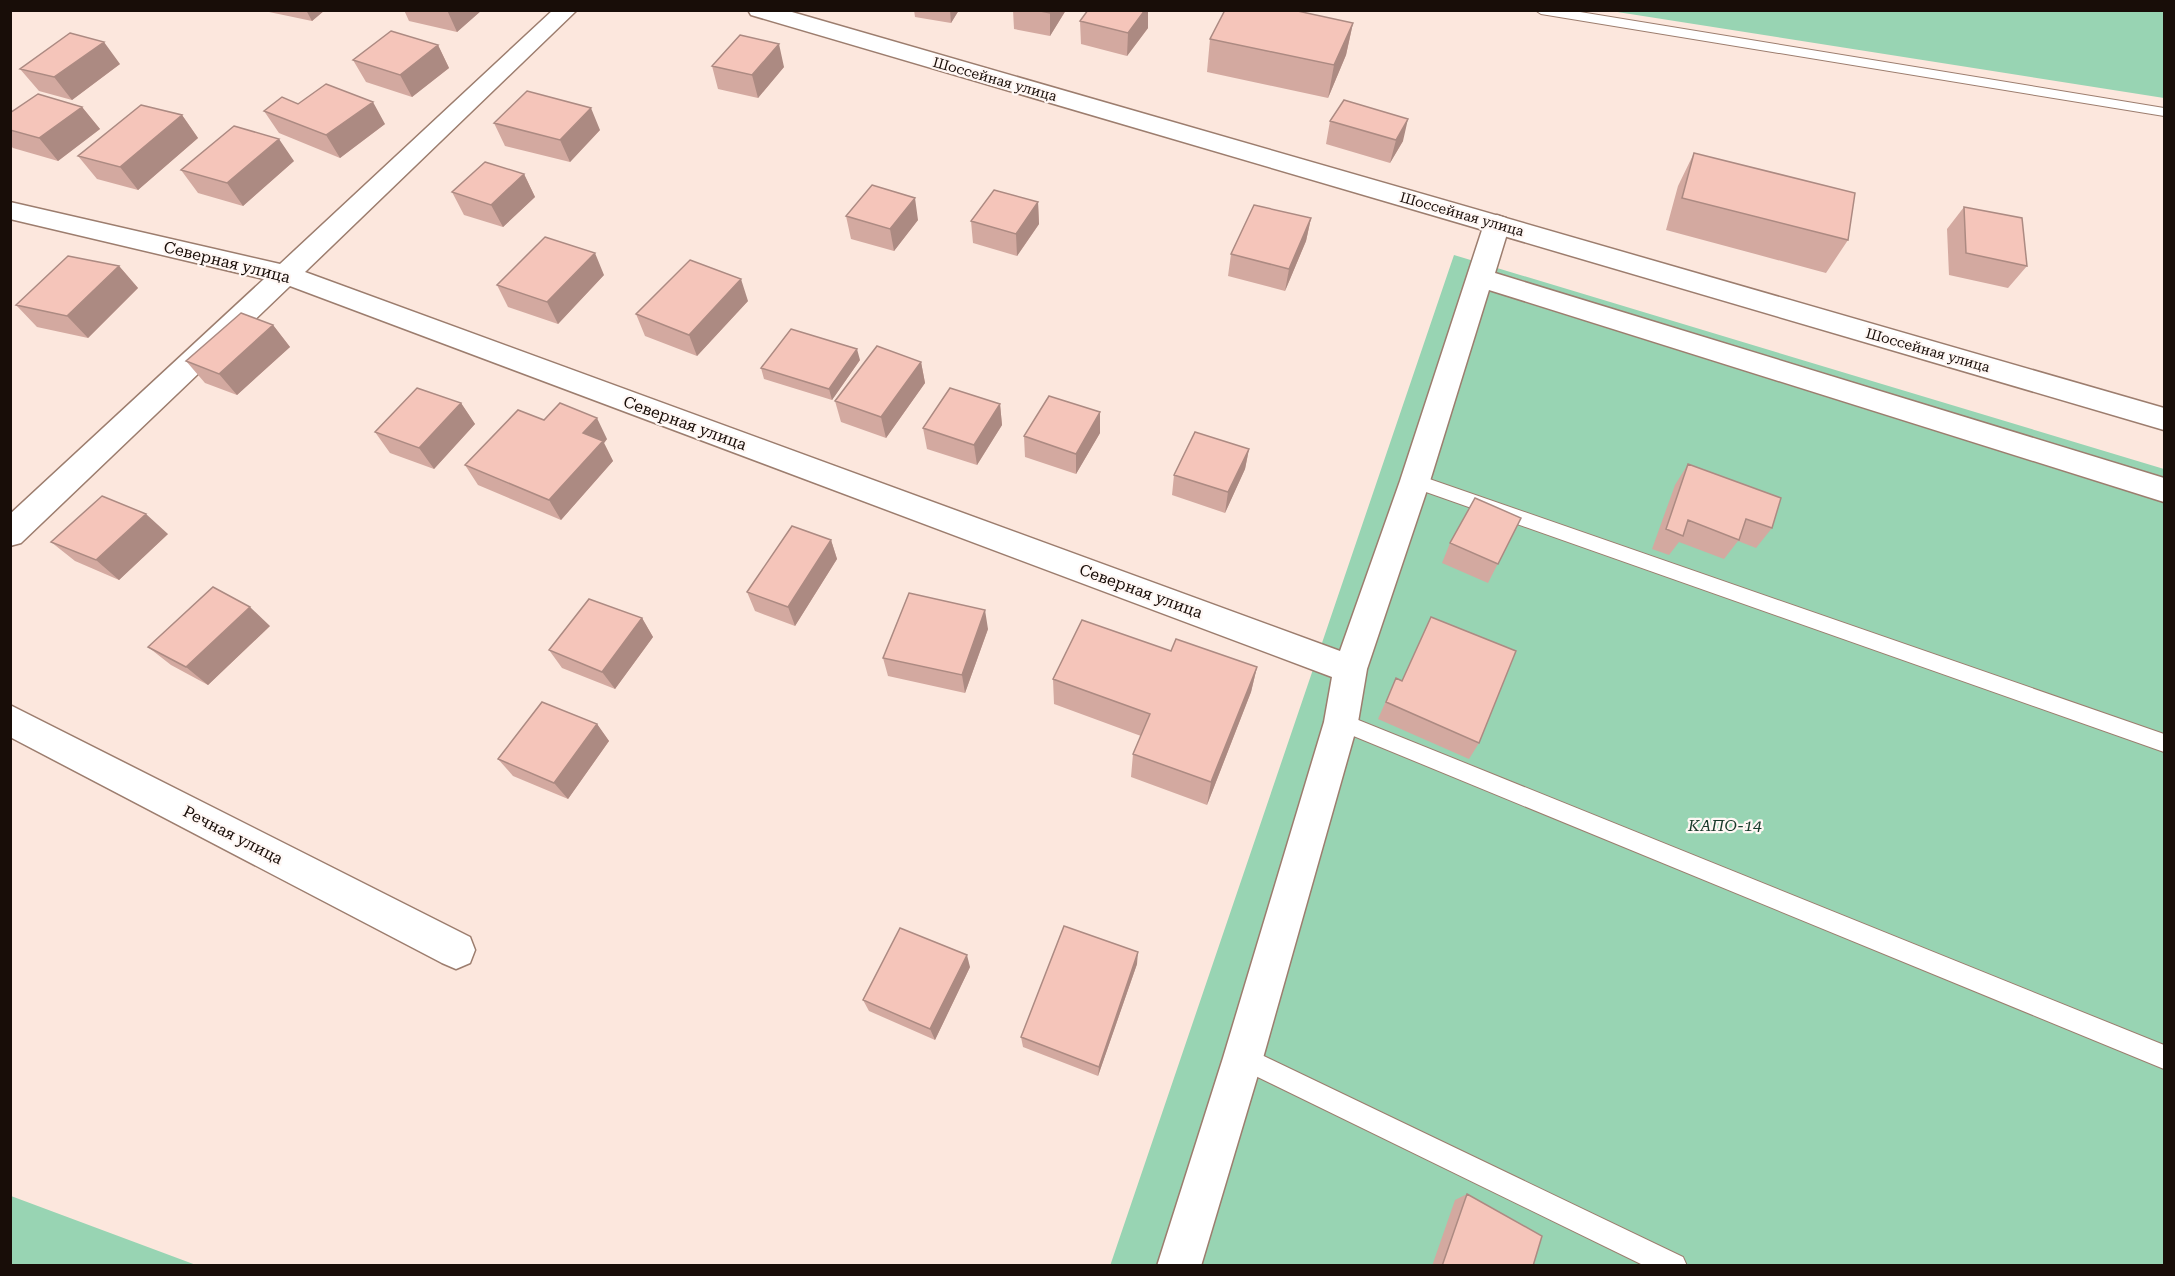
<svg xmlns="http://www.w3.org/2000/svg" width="2175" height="1276" viewBox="0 0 2175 1276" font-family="'Roboto Serif',serif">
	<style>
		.green { fill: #98d4b3 }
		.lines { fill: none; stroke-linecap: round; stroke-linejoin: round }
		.service-casing { stroke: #9c7d6e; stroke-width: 2 }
		.minor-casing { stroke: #9c7d6e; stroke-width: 3 }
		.tertiary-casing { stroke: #9c7d6e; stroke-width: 3 }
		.service { fill: #fff; fill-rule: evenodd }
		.minor { fill: #fff; fill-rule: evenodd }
		.tertiary { fill: #fff; fill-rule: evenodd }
		.wall { fill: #d3a9a0 }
		.shaded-wall { fill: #ac8a82 }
		.building { fill: #f5c5ba; stroke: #ac8a82; stroke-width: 1.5 }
		.labels { text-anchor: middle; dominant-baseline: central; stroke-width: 4.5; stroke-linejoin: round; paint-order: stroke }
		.far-street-label { font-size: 14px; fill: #180d08; stroke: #fff7f4 }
		.street-label { font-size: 16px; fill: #180d08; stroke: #fff7f4 }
		.park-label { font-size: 16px; font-style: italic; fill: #173929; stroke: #fff7f4 }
	</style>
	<rect width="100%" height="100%" fill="#fce7dd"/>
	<path class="green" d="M1611,11H2164V98Z
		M1454,255L2164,469V1265L1110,1266Z
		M11,1196L196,1265H11Z"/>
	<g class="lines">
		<defs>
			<path id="service" d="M1535,10H1568L2164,108V116L1541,14Z
				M1415,474L2164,734V752L1409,486L1406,481L1409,476Z
				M1341,713L2164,1045V1069L1334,728L1331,722L1334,716Z
				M1243,1046L1683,1257L1687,1266H1645L1235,1066L1231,1058L1235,1050Z"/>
			<path id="minor" d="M553,10H577L305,272L1340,651L1400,481L1484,224L1488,218L1497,215L1506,218L1510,224L1495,273L2164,478V502L1489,290L1430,481L1367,669L1358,722L1263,1058L1201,1266H1157L1223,1058L1324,722L1332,677L290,286L21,543L10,546V514L264,279L10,219V202L280,264Z
				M10,705L470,937L475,950L470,963L456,969L442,963L10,737Z"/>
			<path id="tertiary" d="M748,10H785L2164,408V430L751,15Z"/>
		</defs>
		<use href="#service" class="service-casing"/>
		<use href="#minor" class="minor-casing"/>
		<use href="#tertiary" class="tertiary-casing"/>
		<use href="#service" class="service"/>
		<use href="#minor" class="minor"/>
		<use href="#tertiary" class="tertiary"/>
	</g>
	<path class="wall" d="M268,10H325L312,21L269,12Z
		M404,10H482L457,32L409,21Z
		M914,10H959L951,23L915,17Z
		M1013,10H1066L1050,36L1014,29Z
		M1088,10H1148V28L1127,56L1081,44L1080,21Z
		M1353,23L1346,55L1328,98L1207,72L1210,39Z
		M438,45L449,68L412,97L366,82L353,60Z
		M120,64L72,100L39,91L20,69Z
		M712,66L784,67L758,98L718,89Z
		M298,104L385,124L340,158L279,133L264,111Z
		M82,107L100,129L58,161L13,148L10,145V130Z
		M182,115L198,138L138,190L97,179L78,156Z
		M1330,121L1403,141L1390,163L1326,144Z
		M494,123L600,130L570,162L505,146Z
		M1694,153L1848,240L1826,273L1666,230L1678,186Z
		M294,161L243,206L198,193L181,170Z
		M524,174L535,197L503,227L464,215L452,192Z
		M1038,202L1039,224L1017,256L973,243L971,221Z
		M1964,207L2027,266L2008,288L1949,275L1947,229Z
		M846,216L918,220L894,251L851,239Z
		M1311,218L1306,241L1285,291L1228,276L1231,254Z
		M119,266L138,288L88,338L37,327L16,305Z
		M604,275L558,324L508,307L497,285Z
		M748,301L697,356L645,336L636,314Z
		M273,325L290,347L237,395L205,383L186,361Z
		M860,360L832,400L764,379L761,368Z
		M921,362L925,383L886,438L841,422L835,401Z
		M461,403L475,424L434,469L390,453L375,432Z
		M1000,404L1002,425L977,465L927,449L923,428Z
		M544,420L607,439L604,443L613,461L561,520L478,485L465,465Z
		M1100,433L1076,474L1025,457L1024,436Z
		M1249,449L1245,469L1225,513L1172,495L1174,475Z
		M1688,464L1772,528L1756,548L1738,541L1724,559L1679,542L1669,555L1652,549L1675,485Z
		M1521,518L1488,583L1442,563L1450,543Z
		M168,534L119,580L75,561L51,542Z
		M831,540L837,559L795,626L755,611L747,592Z
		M642,618L653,637L615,689L562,668L549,650Z
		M270,626L208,685L171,665L148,647Z
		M988,629L965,693L888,676L883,658Z
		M1171,651L1257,667L1251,692L1207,805L1131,777L1133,754L1141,736L1054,704L1053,679Z
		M1396,678L1402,681L1479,743L1469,759L1378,719Z
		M597,724L609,741L568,799L513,776L498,759Z
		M1137,964L1098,1076L1023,1047L1021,1037Z
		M970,967L935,1040L869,1011L863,1000Z
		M1467,1194L1533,1266H1432L1455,1200Z"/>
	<path class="shaded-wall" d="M306,10H325L312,21Z
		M447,10H482L457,32Z
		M950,10H959L951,23Z
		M1051,10H1066L1050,36V13Z
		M1145,10H1148V28L1127,56L1128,33Z
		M1353,23L1346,55L1328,98L1334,65Z
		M104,42L120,64L72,100L54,77Z
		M779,44L784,67L758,98L752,75Z
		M438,45L449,68L412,97L400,75Z
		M373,102L385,124L340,158L326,135Z
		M82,107L100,129L58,161L39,138Z
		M591,108L600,130L570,162L560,140Z
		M182,115L198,138L138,190L120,167Z
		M1408,119L1403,141L1390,163L1396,140Z
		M279,139L294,161L243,206L227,183Z
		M524,174L535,197L503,227L491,205Z
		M915,198L918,220L894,251L890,229Z
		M1038,202L1039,224L1017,256L1016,234Z
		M1311,218L1306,241L1285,291L1289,269Z
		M595,253L604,275L558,324L547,302Z
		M119,266L138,288L88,338L67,316Z
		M741,279L748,301L697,356L689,335Z
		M273,325L290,347L237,395L219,374Z
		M857,349L860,360L832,400L829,389Z
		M921,362L925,383L886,438L881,417Z
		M461,403L475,424L434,469L419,448Z
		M1000,404L1002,425L977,465L974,445Z
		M1100,412V433L1076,474V454Z
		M597,418L607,439L604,443L613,461L561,520L549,500L583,433Z
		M1249,449L1245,469L1225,513L1228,492Z
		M146,514L168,534L119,580L96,560Z
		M831,540L837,559L795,626L788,607Z
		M250,607L270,626L208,685L186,667Z
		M985,610L988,629L965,693L962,675Z
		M642,618L653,637L615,689L602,672Z
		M1257,667L1251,692L1207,805L1211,782Z
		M597,724L609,741L568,799L554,783Z
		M1138,952L1137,964L1098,1076L1099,1067Z
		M967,955L970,967L935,1040L930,1029Z"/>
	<path class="building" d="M1035,10H1051L1050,13Z
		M1088,10H1145L1128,33L1080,21Z
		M1225,10H1293L1353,23L1334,65L1210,39Z
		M391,31L438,45L400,75L353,60Z
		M70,33L104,42L54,77L20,69Z
		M740,35L779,44L752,75L712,66Z
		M326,84L373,102L326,135L264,111L282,97L298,104Z
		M527,91L591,108L560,140L494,123Z
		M38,94L82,107L39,138L10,130V113Z
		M1344,100L1408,119L1396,140L1330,121Z
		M141,105L182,115L120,167L78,156Z
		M234,126L279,139L227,183L181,170Z
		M1694,153L1855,193L1848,240L1682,198Z
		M485,162L524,174L491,205L452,192Z
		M872,185L915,198L890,229L846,216Z
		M994,190L1038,202L1016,234L971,221Z
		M1254,205L1311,218L1289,269L1231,254Z
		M1964,207L2022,218L2027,266L1966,253Z
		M545,237L595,253L547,302L497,285Z
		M68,256L119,266L67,316L16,305Z
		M690,260L741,279L689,335L636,314Z
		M241,313L273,325L219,374L186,361Z
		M791,329L857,349L829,389L761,368Z
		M877,346L921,362L881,417L835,401Z
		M417,388L461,403L419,448L375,432Z
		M950,388L1000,404L974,445L923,428Z
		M1049,396L1100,412L1076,454L1024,436Z
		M560,403L597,418L583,433L603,441L549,500L465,465L518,410L544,420Z
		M1195,432L1249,449L1228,492L1174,475Z
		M1688,464L1781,498L1772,528L1746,519L1739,540L1688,520L1683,536L1666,529Z
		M102,496L146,514L96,560L51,542Z
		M1475,498L1521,518L1498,564L1450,543Z
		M792,526L831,540L788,607L747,592Z
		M213,587L250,607L186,667L148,647Z
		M909,593L985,610L962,675L883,658Z
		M589,599L642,618L602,672L549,650Z
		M1431,617L1516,651L1479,743L1386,702L1396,678L1402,681Z
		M1082,620L1171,651L1176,639L1257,667L1211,782L1133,754L1150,714L1053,679Z
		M542,702L597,724L554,783L498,759Z
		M1064,926L1138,952L1099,1067L1021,1037Z
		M900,928L967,955L930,1029L863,1000Z
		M1467,1194L1542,1236L1533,1266H1442Z"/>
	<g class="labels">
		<g class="far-street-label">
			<text transform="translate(995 79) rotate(16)">Шоссейная улица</text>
			<text transform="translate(1462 214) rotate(16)">Шоссейная улица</text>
			<text transform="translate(1928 350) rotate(16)">Шоссейная улица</text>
		</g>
		<g class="street-label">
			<text transform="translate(227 262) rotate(14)">Северная улица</text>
			<text transform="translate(685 423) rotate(20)">Северная улица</text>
			<text transform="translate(1141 591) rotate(20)">Северная улица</text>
			<text transform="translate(233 835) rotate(27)">Речная улица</text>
		</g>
		<g class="park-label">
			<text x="1725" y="825">КАПО-14</text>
		</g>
	</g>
	<rect width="2175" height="1276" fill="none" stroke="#180d08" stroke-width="24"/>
</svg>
